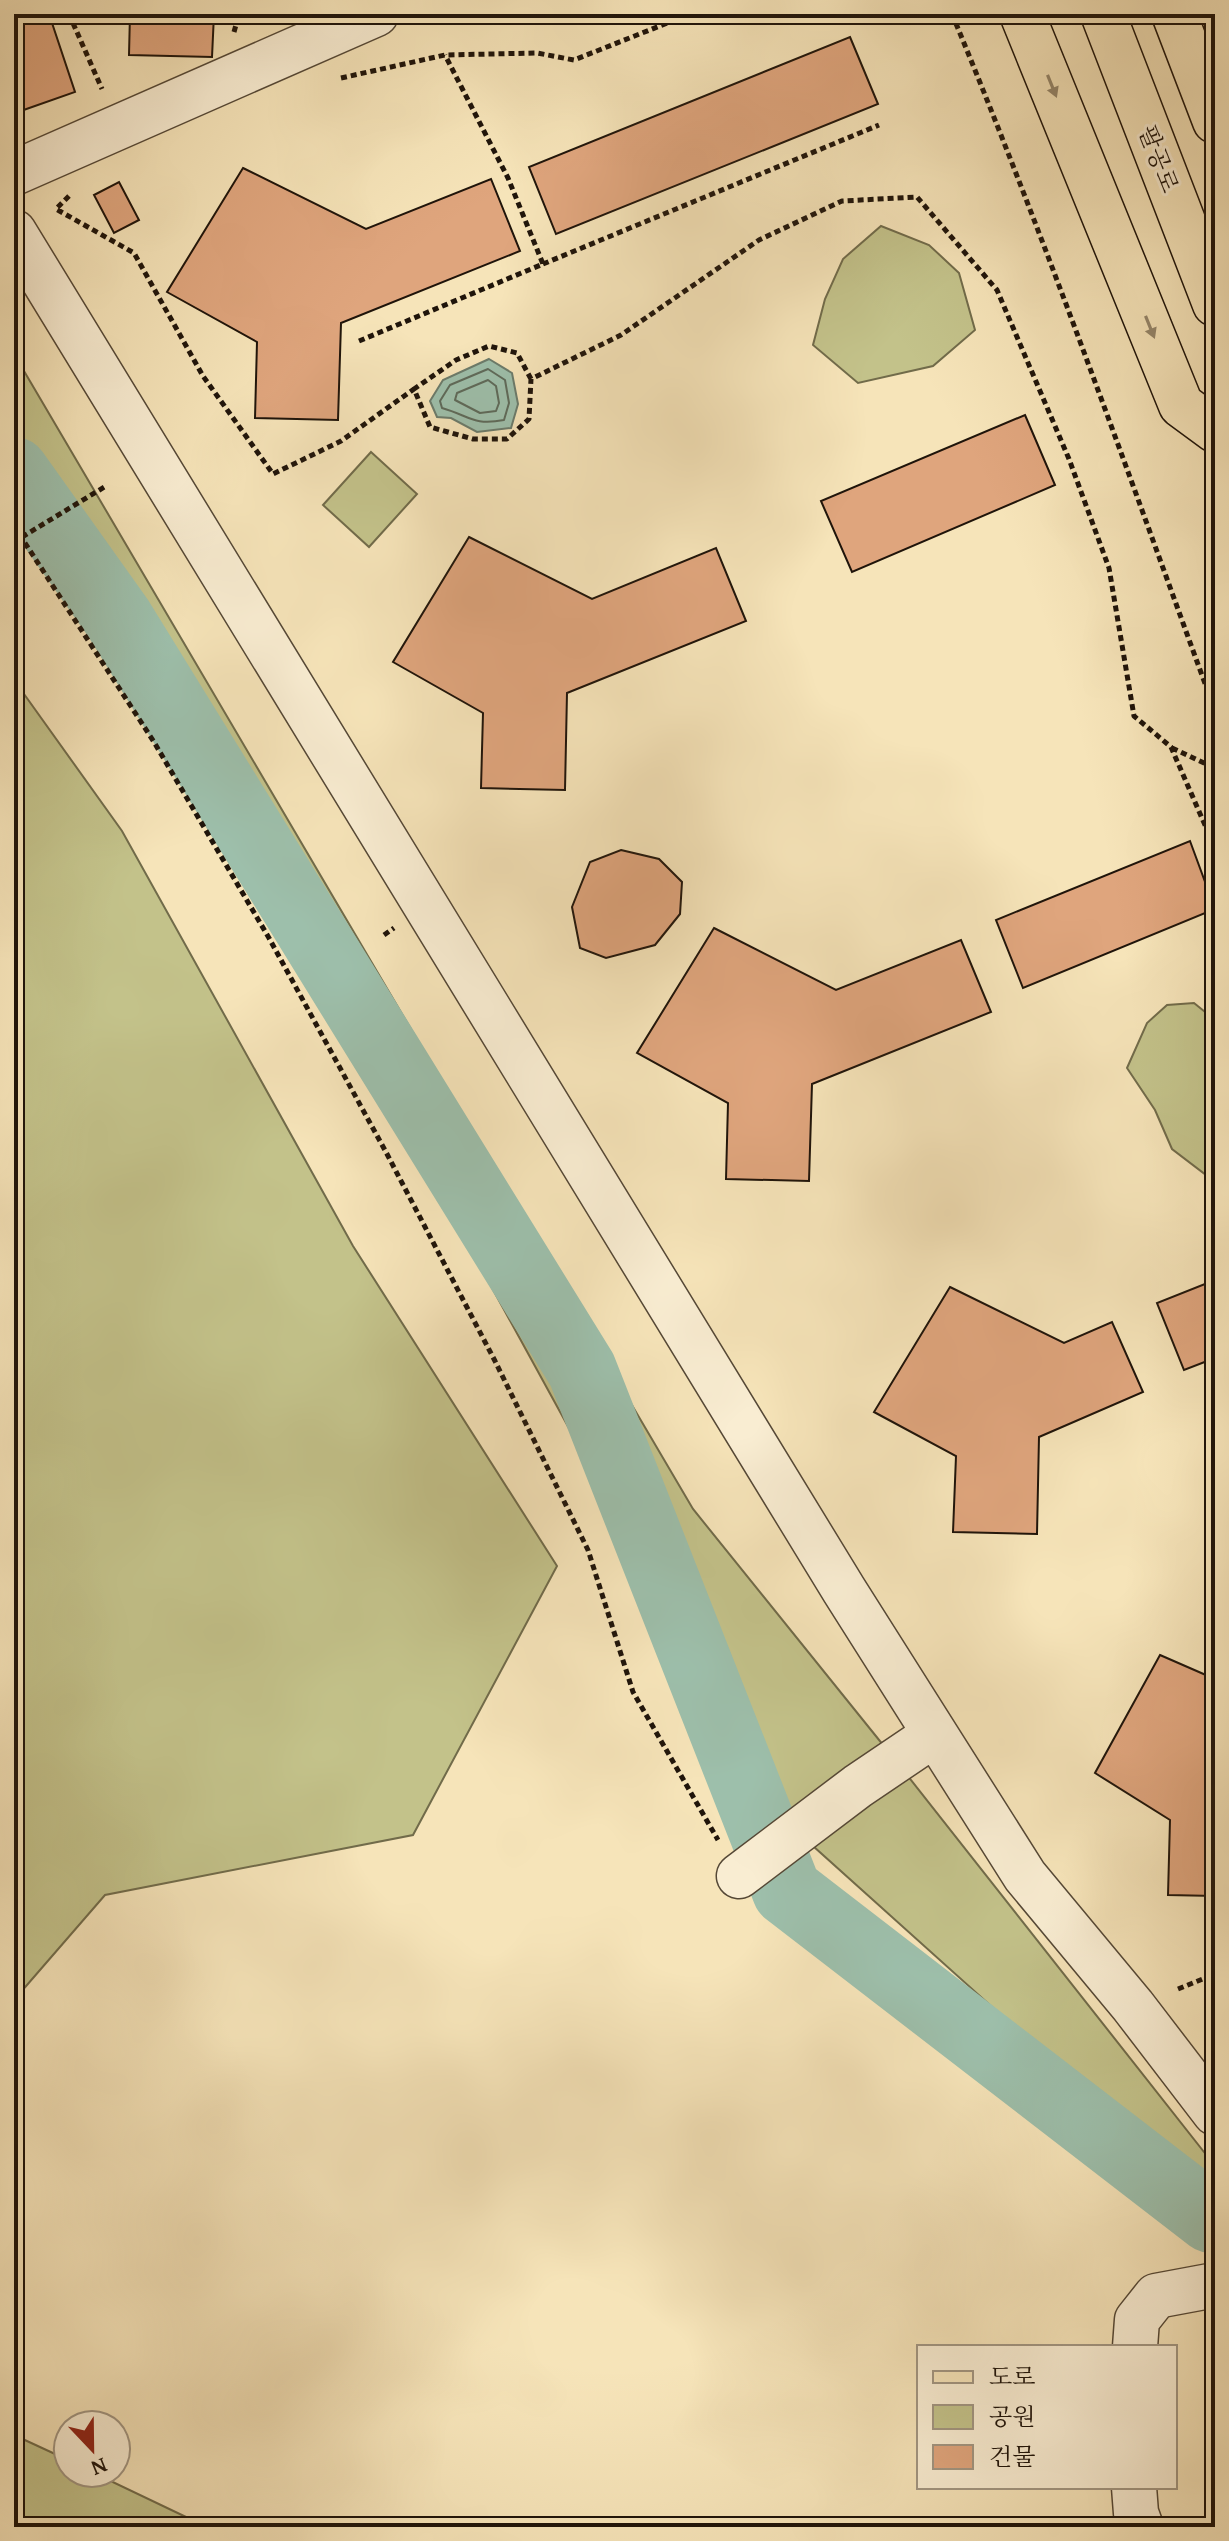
<svg xmlns="http://www.w3.org/2000/svg" width="1229" height="2541" viewBox="0 0 1229 2541" font-family="'Gentium Book Plus','Noto Serif KR',serif">
	<style>
		.green { fill: #c3c28a; stroke: #716b4a; stroke-width: 2 }
		.water { fill: #9dbfab; stroke: #6b7b6b; stroke-width: 2 }
		.lines { fill: none; stroke-linecap: round; stroke-linejoin: round }
		.shore { stroke: #5e6a5a; stroke-width: 2 }
		.river { stroke: #9dbfab; stroke-width: 70 }
		.building { fill: #dfa57d; stroke: #1f140a; stroke-width: 2 }
		.minor-casing { stroke: #554836; stroke-width: 47 }
		.major-casing { stroke: #1f140a; stroke-width: 47 }
		.path { stroke: #1f140a; stroke-width: 5; stroke-dasharray: 6 4; stroke-linecap: butt }
		.minor { stroke: #f9edd2; stroke-width: 44 }
		.major { stroke: #f6e4b9; stroke-width: 44 }
		.oneway { fill: #95866a }
		.labels { text-anchor: middle; dominant-baseline: central; stroke-width: 6; stroke-linejoin: round; paint-order: stroke }
		.street-label { font-size: 24px; fill: #1f140a; stroke: #f9edd2 }
	</style>
	<rect width="100%" height="100%" fill="#f6e4b9"/>
	<filter id="stains"><feTurbulence type="fractalNoise" baseFrequency=".0025" numOctaves="4"/><feColorMatrix values="0 0 0 0 .2 0 0 0 0 .09 0 0 0 0 .02 0 0 0 .5 -.17"/></filter>
	<radialGradient id="worn" r=".72"><stop offset=".6" stop-color="#630" stop-opacity="0"/><stop offset="1" stop-color="#630" stop-opacity=".3"/></radialGradient>
	<path class="green" d="M881,226L929,245L959,273L975,330L933,366L858,383L813,345L825,299L843,259Z
		M14,354L693,1509L896,1761L1215,2166V2194L1050,2059L783,1819L232,813L14,514Z
		M371,452L417,494L369,547L323,505Z
		M14,680L122,831L353,1246L557,1566L413,1835L105,1895L14,2000Z
		M1194,1003L1215,1020V1176L1210,1178L1172,1149L1155,1110L1127,1068L1147,1023L1167,1005Z
		M14,2435L68,2460V2473H94L207,2527H14Z"/>
	<path class="water" d="M489,359L512,373L518,404L511,428L477,432L451,418L437,417L430,401L443,380Z"/>
	<g class="lines">
		<path class="shore" d="M488,369L505,380L509,403L504,420C473,426 470,416 442,408L440,401L450,385Z
			M488,380L496,386L499,403L496,411L480,413L455,400L457,393Z"/>
		<path class="river" d="M14,472L118,618L582,1370L787,1891L1211,2218"/>
	</g>
	<path class="building" d="M14,14H49L75,92L15,113Z
		M130,14H214L212,57L129,55Z
		M850,37L878,104L556,234L529,167Z
		M243,168L366,229L491,179L520,251L341,323L338,420L255,418L257,342L167,292Z
		M119,182L139,220L114,233L94,195Z
		M1025,415L1055,485L852,572L821,501Z
		M469,537L592,599L716,548L746,621L567,693L565,790L481,788L483,713L393,662Z
		M1190,841L1215,909L1023,988L996,920Z
		M621,850L659,859L682,882L680,914L655,945L606,958L580,948L572,907L590,862Z
		M714,928L836,990L961,940L991,1012L812,1084L809,1181L726,1179L728,1103L637,1053Z
		M1215,1280V1358L1184,1370L1157,1303Z
		M950,1287L1064,1343L1112,1322L1143,1392L1039,1437L1037,1534L953,1532L956,1456L874,1412Z
		M1160,1655L1215,1679V1896L1168,1895L1170,1820L1095,1773Z"/>
	<g class="lines">
		<defs>
			<path id="minor" d="M14,173L376,14
				M14,232L844,1590L1025,1876L1133,2006L1215,2113
				M739,1876L858,1786L935,1734
				M1135,2347L1137,2320L1156,2296L1215,2285
				M1134,2487L1136,2513L1141,2527"/>
			<path id="major" d="M1022,14L1181,405L1215,430
				M1103,14L1215,304
				M1174,14L1215,121"/>
		</defs>
		<use href="#minor" class="minor-casing"/>
		<use href="#major" class="major-casing"/>
		<path class="path" d="M69,14L102,89
			M952,14C1047,243 1130,478 1215,711
			M234,32L239,14
			M341,78L445,55L537,53L574,60L690,14
			M69,196L56,209L134,253L203,376L273,474L341,441L414,389
			M543,264L879,125
			M359,341L543,264L508,178L445,55
			M531,379L517,353L489,346L456,360L414,389L430,427L473,439H507L529,419L531,379L621,335L759,240L842,201L917,197L997,290L1069,459L1109,568L1134,716L1171,747L1215,848
			M14,526L154,742L269,938L387,1154L495,1361L588,1550L633,1692L718,1840
			M22,537L106,486
			M1172,748L1215,768
			M384,935L394,928
			M1178,1989L1215,1974"/>
		<use href="#minor" class="minor"/>
		<use href="#major" class="major"/>
	</g>
	<defs><path id="oneway-solid" d="M-6-.8H1V-3.2L6.5 0L1 3.2V.8H-6Z" transform="scale(2)"/></defs>
	<g class="oneway">
		<use href="#oneway-solid" transform="translate(1052 86) rotate(68)"/>
		<use href="#oneway-solid" transform="translate(1150 327) rotate(68)"/>
	</g>
	<g class="labels">
		<g class="street-label">
			<text transform="translate(1159 159) rotate(69)">팔공로</text>
		</g>
	</g>
	<rect width="1229" height="2541" fill="none" stroke="#f6e4b9" stroke-width="48"/>
	<rect x="16" y="16" width="1197" height="2509" fill="none" stroke="#1f140a" stroke-width="4"/>
	<rect x="24" y="24" width="1181" height="2493" fill="none" stroke="#1f140a" stroke-width="2"/>
	<rect x="917" y="2345" width="260" height="144" fill="#f9edd2" stroke="#a29682" stroke-width="2"/>
	<rect x="933" y="2371" width="40" height="12" fill="#f6e4b9" stroke="#a29682" stroke-width="2"/>
	<text x="989" y="2385" font-size="24" fill="#1f140a">도로</text>
	<rect x="933" y="2405" width="40" height="24" fill="#c3c28a" stroke="#a29682" stroke-width="2"/>
	<text x="989" y="2425" font-size="24" fill="#1f140a">공원</text>
	<rect x="933" y="2445" width="40" height="24" fill="#dfa57d" stroke="#a29682" stroke-width="2"/>
	<text x="989" y="2465" font-size="24" fill="#1f140a">건물</text>
	<g transform="translate(92 2449) rotate(158)"><circle r="38" fill="#f9edd2" stroke="#a29682" stroke-width="2"/>
	<path d="M0-6L14 30L0 20L-14 30Z" fill="#8f2418"/>
	<text y="-12" font-size="22" font-weight="bold" text-anchor="middle" fill="#1f140a">N</text>
	</g>
	<rect width="100%" height="100%" filter="url(#stains)"/>
	<rect width="100%" height="100%" fill="url(#worn)"/>
</svg>
